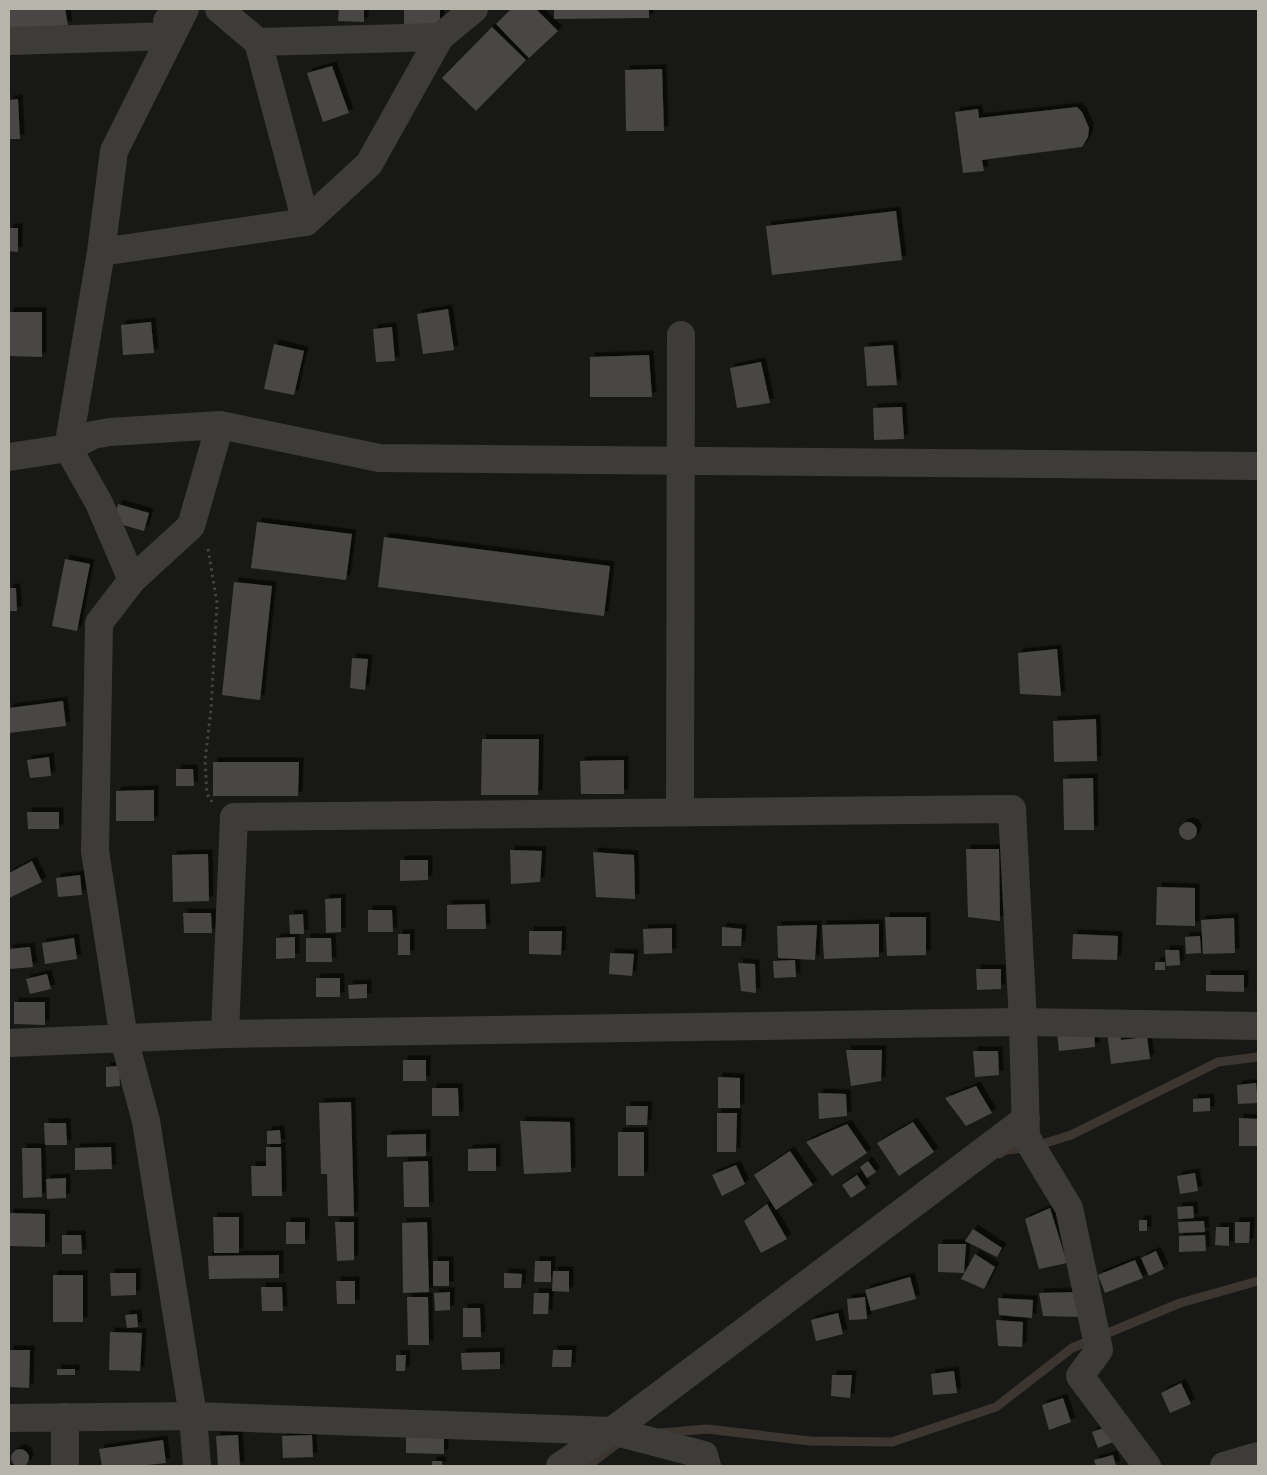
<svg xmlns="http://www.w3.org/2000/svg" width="1267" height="1475" viewBox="0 0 1267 1475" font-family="Figtree,sans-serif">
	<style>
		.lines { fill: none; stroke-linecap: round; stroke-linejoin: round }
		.stream { stroke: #3d3630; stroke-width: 9 }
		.building { fill: #484744; filter: url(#shadow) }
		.path { stroke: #44433e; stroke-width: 3; stroke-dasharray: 2.5 4; stroke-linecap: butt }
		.minor { stroke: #3d3c38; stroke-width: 28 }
	</style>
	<defs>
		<filter id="shadow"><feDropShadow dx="4.5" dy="-4.5" stdDeviation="0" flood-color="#0009"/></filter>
	</defs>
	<rect width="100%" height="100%" fill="#181917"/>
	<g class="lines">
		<path class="stream" d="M999,1154L1006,1150L1033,1147L1071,1135L1218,1062L1258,1057
			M660,1433L707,1429L810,1441L892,1442L996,1407L1072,1348L1180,1303L1258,1281
			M588,1466L622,1440"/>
	</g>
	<path class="building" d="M9,9H65L68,25L9,33Z
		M339,9H364V22L338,21Z
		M404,9H440V24L404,25Z
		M511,9H536L558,31L529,58L496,24Z
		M554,9H649V18L554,19Z
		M492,27L526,60L476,111L442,78Z
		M332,66L349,113L323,122L307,73Z
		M662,69L664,131H626L625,70Z
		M18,99L20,139H9V100Z
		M1077,107L1082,112L1089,128L1088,137L1082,147L982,160L984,171L963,173L955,112L978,109L979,118Z
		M896,211L902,260L772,275L766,226Z
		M9,228H18V252L9,251Z
		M448,309L454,350L423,354L417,314Z
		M9,312H42V357L9,356Z
		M151,322L154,353L123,355L121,325Z
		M392,327L395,361L376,362L373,329Z
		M274,344L304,351L294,395L264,389Z
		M893,345L897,385L867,386L864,347Z
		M649,355L652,397H590V357Z
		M761,362L770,403L737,408L730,368Z
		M902,407L904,439L874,440L873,408Z
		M118,504L149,513L144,531L113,522Z
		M257,522L352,534L346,580L251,568Z
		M384,537L610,566L604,616L378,587Z
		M65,559L90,564L77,631L52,626Z
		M234,582L272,586L260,700L222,695Z
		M9,588H16L17,611H9Z
		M1057,649L1061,696L1020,694L1018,653Z
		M352,658L368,659L365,690L350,688Z
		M63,701L66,726L9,733V708Z
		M1096,719L1097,761L1054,762L1053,721Z
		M482,739H539L538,795H481Z
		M49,757L51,776L30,778L27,760Z
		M624,760V794H581L580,761Z
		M213,762H299L298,796H213Z
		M176,769H193L194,786H176Z
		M1093,778L1094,830H1064L1063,779Z
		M154,790V821H116V791Z
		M27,812H59V829H28Z
		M1179 831a9 9 0 1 1 18 0a9 9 0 1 1-18 0Z
		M966,849H999L1000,921L968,917Z
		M510,850L542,851L540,882L511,884Z
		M593,852L634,855L635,899L596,897Z
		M208,854L209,901L173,902L172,855Z
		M400,860H428V880L400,881Z
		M32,861L42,882L9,898V873Z
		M80,875L82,895L58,897L56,878Z
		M1157,887L1195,888V926L1156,925Z
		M341,898V932L326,933L325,899Z
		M485,904L486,929H447V905Z
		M368,910H392L393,932H368Z
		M183,913H211L212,933H184Z
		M303,914L304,934H290L289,915Z
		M885,917H926V955L887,956Z
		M1234,918L1235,953L1203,954L1201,920Z
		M879,924V957L824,959L822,925Z
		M817,925L815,960L778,958L777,926Z
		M722,927L742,929L741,946H722Z
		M672,928V953L644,954L643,929Z
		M529,931H562L561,955L529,954Z
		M398,934H410V955H398Z
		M1073,934L1118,936L1117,960L1072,959Z
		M1200,936L1201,953L1186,954L1185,937Z
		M295,937V958L276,959V938Z
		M74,938L77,959L45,964L42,943Z
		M306,938H331L332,962H306Z
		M30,947L33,967L9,969V949Z
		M1165,950H1179L1180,965L1166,966Z
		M610,953L634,954L632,976L609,974Z
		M795,960L796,977L774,978L773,961Z
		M1155,962H1165V970H1155Z
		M738,963L755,964L756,993L741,991Z
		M976,969H1001V989L977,990Z
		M47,974L51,989L30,994L26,979Z
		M1206,975H1244V992L1206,991Z
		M316,978H340V997H316Z
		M367,984V998L349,999L348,985Z
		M14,1002H45V1025L14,1024Z
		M1120,1030L1121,1040L1147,1037L1150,1059L1111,1064L1107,1031Z
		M1094,1031L1095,1047L1059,1051L1057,1033Z
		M846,1050H882L881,1081L851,1086Z
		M973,1051H998L999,1075L975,1077Z
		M403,1060H426V1081H403Z
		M119,1066L120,1086L106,1087V1067Z
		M718,1077L740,1078V1108H718Z
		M1256,1083L1258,1103L1238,1104L1237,1085Z
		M976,1086L992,1113L966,1126L945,1098Z
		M432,1088H458L459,1116H432Z
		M818,1093L846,1094L847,1116L819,1119Z
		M1210,1098V1111L1193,1112V1099Z
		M351,1102L354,1216H328L327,1174H321L319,1103Z
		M626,1106H648L647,1125H626Z
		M717,1113H737L736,1152H717Z
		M1239,1118L1258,1119V1146H1239Z
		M520,1121L570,1122L571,1172L524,1174Z
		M913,1122L934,1152L899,1176L877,1143Z
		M44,1123H66L67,1145H45Z
		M847,1124L867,1153L832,1176L806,1142Z
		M280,1130L281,1144H267V1131Z
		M618,1132H644V1176H618Z
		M426,1134V1156L387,1157V1135Z
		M111,1147L112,1169L75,1170V1148Z
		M266,1147H281L282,1196H252L251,1166H266Z
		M22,1148H41L42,1197L23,1198Z
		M496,1148V1171H468V1149Z
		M790,1151L813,1185L776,1210L754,1175Z
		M428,1161L429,1207H404L403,1162Z
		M868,1161L876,1172L867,1178L860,1167Z
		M736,1165L745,1184L722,1196L712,1175Z
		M1195,1173L1198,1191L1180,1194L1177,1176Z
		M857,1175L866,1188L851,1198L842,1185Z
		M66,1178V1198L47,1199L46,1179Z
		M767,1204L787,1239L761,1253L744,1221Z
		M1193,1206L1194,1218L1178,1219L1177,1207Z
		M1050,1208L1067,1263L1039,1269L1025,1219Z
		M9,1213L45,1214V1247L9,1246Z
		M213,1217H239V1253H214Z
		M1139,1220H1147V1231H1139Z
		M1204,1221L1205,1232L1179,1233L1178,1222Z
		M286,1222H305V1244H286Z
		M335,1222H354V1260L337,1261Z
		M427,1222L429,1292L403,1293L402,1223Z
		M1235,1222H1250L1249,1243H1235Z
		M1216,1227H1229V1246L1215,1245Z
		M973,1229L1002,1248L997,1257L965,1241Z
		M62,1235H81L82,1254H62Z
		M1205,1235L1206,1251L1179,1252V1236Z
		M938,1244H966L964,1273L938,1272Z
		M1156,1251L1164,1269L1149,1276L1141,1258Z
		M975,1254L995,1267L984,1289L961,1279Z
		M279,1255V1278L209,1279L208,1256Z
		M1135,1260L1143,1278L1105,1293L1098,1275Z
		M433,1261H449V1286H433Z
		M535,1261H551V1282H534Z
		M553,1271H569V1292L552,1291Z
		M110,1273H136V1295L111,1296Z
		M504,1273L522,1274L521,1288H504Z
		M53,1275H83V1322H53Z
		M910,1277L916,1299L871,1311L865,1290Z
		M336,1281H355V1304H337Z
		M261,1287H282L283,1311H262Z
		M450,1292V1310L435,1311L434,1293Z
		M1079,1292L1080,1317L1043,1316L1039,1293Z
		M534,1293H549L548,1314H533Z
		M407,1297H428L429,1345H408Z
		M865,1297L867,1319L849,1320L847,1299Z
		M998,1298L1033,1300L1032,1318L999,1315Z
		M463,1308H480L481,1337H463Z
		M838,1313L843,1334L816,1341L811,1320Z
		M137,1314L138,1327L127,1328L125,1315Z
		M996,1320L1023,1322L1022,1347L998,1346Z
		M110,1332L142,1333L140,1371L109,1370Z
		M9,1350H30L29,1388L9,1387Z
		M553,1350H572L571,1367H552Z
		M500,1352V1369L462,1370L461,1353Z
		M396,1355H406L405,1371H396Z
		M57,1369H75V1375H57Z
		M954,1371L957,1393L933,1395L931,1374Z
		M832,1375H852L850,1398L831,1396Z
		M1181,1383L1191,1404L1170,1413L1161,1393Z
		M1063,1398L1071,1422L1049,1430L1042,1405Z
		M1107,1427L1113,1442L1098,1448L1092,1432Z
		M238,1435L240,1466H218L216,1436Z
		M312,1435L313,1457L283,1458L282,1436Z
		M406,1435H444V1454L406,1453Z
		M163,1440L166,1463L138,1466H102L99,1449Z
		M11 1458a9 9 0 1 1 18 0a9 9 0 1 1-18 0Z
		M1113,1455L1116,1466H1096L1094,1460Z
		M432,1461H442V1466H432Z"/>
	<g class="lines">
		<path class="path" d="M208,549L217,603L211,709L205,761L207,794L212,802"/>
		<path class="minor" d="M219,9L258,42L440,37L474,9
			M9,41L171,36L167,21
			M258,42L306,222
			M101,252L306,222L369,164L440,37
			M9,457L68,448L93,435L110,432L220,425L379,458L1258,466
			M132,580L99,503L68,448L101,252L114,151L185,9
			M680,812L681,335
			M225,1034L234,817L1012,809L1023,1022L1026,1137L1069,1208L1099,1350L1080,1376L1147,1466
			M9,1043L225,1034L1023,1022L1258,1026
			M9,1418L193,1416L612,1431L704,1455L707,1466
			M65,1466V1417
			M197,1466L193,1416L146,1121L124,1039L95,851L99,623L132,580L191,526L220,425
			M560,1466L612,1431L1026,1119
			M1224,1466L1258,1456"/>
	</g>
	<rect width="1267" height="1475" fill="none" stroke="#b7b4ab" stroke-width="20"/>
</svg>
